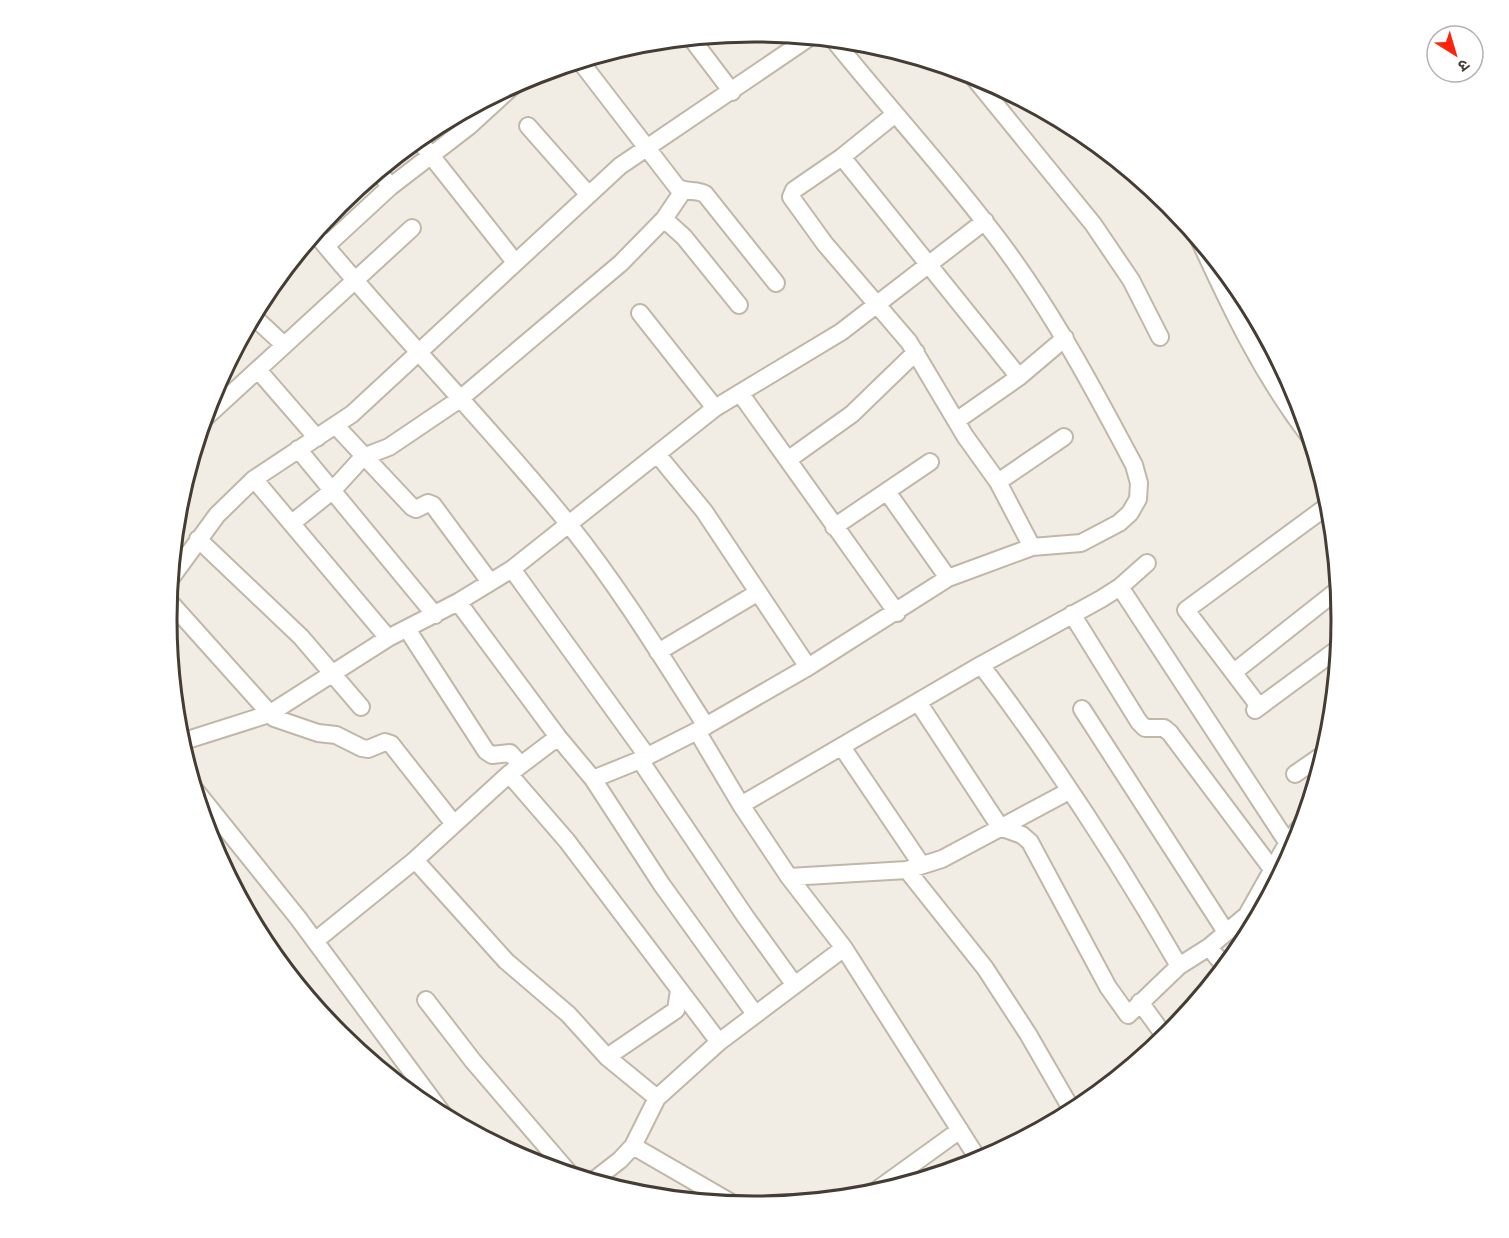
<svg xmlns="http://www.w3.org/2000/svg" width="1509" height="1238" viewBox="0 0 1509 1238" font-family="'IBM Plex Sans','Noto Sans Devanagari',sans-serif">
	<style>
		.lines { fill: none; stroke-linecap: round; stroke-linejoin: round }
		.minor-casing { stroke: #c1b7a9; stroke-width: 20 }
		.minor { stroke: #fff; stroke-width: 16 }
		.rim { fill: none; stroke: #453d34; stroke-width: 3 }
	</style>
	<rect width="100%" height="100%" fill="#f2ede4"/>
	<g class="lines">
		<defs>
			<path id="minor" d="M691,38L732,92
				M580,61L677,187C686,193 696,189 705,194L776,283
				M970,73L1093,224L1131,280L1160,337
				M894,115L842,157L794,190L791,197L825,244L909,342L965,436L998,482L1032,547
				M528,126L588,194
				M418,139L515,262
				M842,157L1019,377
				M379,171L390,187
				M664,219L684,237L739,305
				M315,233C397,333 490,426 571,527C621,590 663,659 706,726
				M1199,239C1231,309 1263,376 1310,437
				M326,246L390,187L468,127L515,84
				M640,313L715,408
				M253,316L283,344
				M258,370L317,438
				M740,393L897,613
				M205,418L412,228
				M956,421L1019,377L1065,338
				M336,426L412,507L416,509L428,503L433,505L490,582
				M298,449L435,615
				M657,454L704,511L808,667
				M789,459L852,414L916,352
				M254,479L388,638
				M998,482L1064,437
				M888,493L948,578
				M292,523L332,491L363,457L389,447L460,399L621,263L664,219L683,191
				M834,527L930,462
				M198,539L301,637L361,707
				M512,569L647,756
				M171,578L217,515L254,479L352,414L620,166L810,37
				M1120,587L1293,851
				M169,601L274,718L318,733L336,735L362,748L368,749L385,742L391,744L454,824
				M458,602L558,737L593,779L640,760
				M1072,614L1139,722L1145,728H1164L1170,733L1272,869
				M407,629L486,751L492,755L510,753L521,765
				M658,652L757,593
				M981,665C1053,760 1119,862 1179,966
				M1234,672L1339,589
				M918,702L1000,827L1022,835L1030,842L1108,987L1128,1015L1179,966L1209,947L1247,915L1288,842L1303,824
				M1263,704L1255,701L1186,610L1330,504
				M1082,709L1226,932
				M1255,710L1339,648
				M697,731L741,805L789,877L844,948L980,1162
				M181,742L269,714L388,638L458,602L512,569L715,408L841,332L985,221
				M842,747L921,864
				M509,774L567,841L719,1042
				M1295,774L1324,754
				M593,779L662,885L755,1014
				M196,791L298,918L445,1117
				M741,805L981,665L1101,599L1120,587L1147,563
				M415,860L506,961L568,1014L607,1057L657,1098
				M907,870L985,968L1028,1034L1073,1112
				M789,877L907,870L942,859L1069,791
				M315,941L415,860L509,774L558,737
				M1209,947L1225,967
				M794,984L745,916L640,760L697,731L808,667L948,578L1032,547L1081,543L1119,523L1130,513L1138,499L1139,483L1134,465C1089,380 1044,296 984,221C936,159 882,100 833,39
				M426,1000L473,1061L570,1174
				M1140,1002L1166,1038
				M607,1057L676,1010L679,990
				M633,1146L735,1205
				M593,1181L620,1160L633,1146L657,1098L719,1042L844,948
				M870,1195L960,1130"/>
		</defs>
		<use href="#minor" class="minor-casing"/>
		<use href="#minor" class="minor"/>
	</g>
	<path d="M0 0H1509V1238H0ZM177 619a577 577 0 1 1 1154 0a577 577 0 1 1-1154 0Z" fill="#fff" fill-rule="evenodd"/>
	<path class="rim" d="M177 619a577 577 0 1 1 1154 0a577 577 0 1 1-1154 0Z"/>
	<g transform="translate(1455 54) rotate(143)"><circle r="28" fill="#ffffff" stroke="#b5b1ae" stroke-width="1.5"/>
	<path d="M0-4.5L10 22L0 15L-10 22Z" fill="#ff230e"/>
	<text y="-9" font-size="16" font-weight="bold" text-anchor="middle" fill="#453d34">उ</text>
	</g>
</svg>
